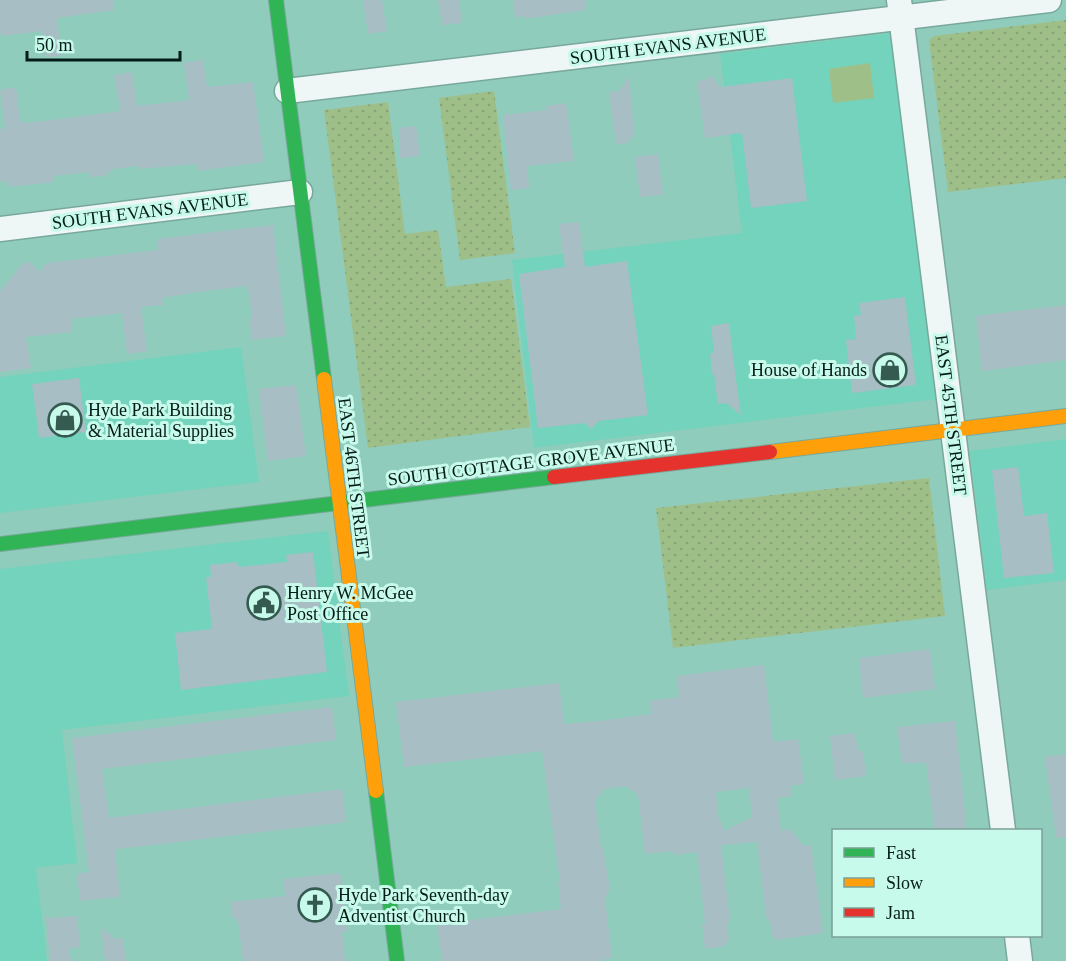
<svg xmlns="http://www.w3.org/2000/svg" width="1066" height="961" viewBox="0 0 1066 961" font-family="Georgia,serif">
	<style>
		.built { fill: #74d3bc }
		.grass { fill: url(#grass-dots) }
		.park { fill: #9fbf89 }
		.building { fill: #a7bec5; fill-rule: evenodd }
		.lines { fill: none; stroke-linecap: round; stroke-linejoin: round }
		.street-casing { stroke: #78a89b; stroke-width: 27 }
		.fast-casing { stroke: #78a89b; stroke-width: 16 }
		.slow-casing { stroke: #78a89b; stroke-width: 16 }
		.jam-casing { stroke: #78a89b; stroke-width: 16 }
		.street { stroke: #eef7f5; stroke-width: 24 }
		.fast { stroke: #30b455; stroke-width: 14 }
		.slow { stroke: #ff9f0a; stroke-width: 14 }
		.jam { stroke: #e5322d; stroke-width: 14 }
		.labels { text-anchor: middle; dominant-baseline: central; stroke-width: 6; stroke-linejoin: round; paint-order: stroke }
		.street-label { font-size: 18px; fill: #041c16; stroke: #c8faeb }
		.poi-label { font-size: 18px; fill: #041c16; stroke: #c8faeb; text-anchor: start }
	</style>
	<defs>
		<pattern id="grass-dots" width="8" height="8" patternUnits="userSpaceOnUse" patternTransform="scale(1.5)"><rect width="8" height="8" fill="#9fbf89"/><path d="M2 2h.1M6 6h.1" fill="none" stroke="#87a476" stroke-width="1.8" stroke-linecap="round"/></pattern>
	</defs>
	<rect width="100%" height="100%" fill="#90ccbc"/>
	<path class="built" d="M891,33L937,399L534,448L512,260L742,233L720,54Z
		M241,347L259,482L0,513V377Z
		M1066,439V580L987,590L970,451Z
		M328,531L349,696L62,730L77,863L36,868L47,961H0V569Z"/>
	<path class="grass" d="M1066,20V178L948,192L929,40L934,36Z
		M494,91L515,253L460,260L439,98Z
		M388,102L405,234L438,230L446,287L511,279L530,427L368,448L324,110Z
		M929,478L945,616L673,648L656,508Z"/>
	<path class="park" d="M870,63L874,98L833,103L829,69Z"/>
	<path class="building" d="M0,0H113L114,10L57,18L61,56L45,57L42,31L2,36V33H0Z
		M363,0H382L387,31L368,34Z
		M438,0H459L462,23L442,25Z
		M513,0H585L586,10L525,19L524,16L515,18Z
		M203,60L207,87L253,82L264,162L198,171L197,164L139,169L138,166L113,169L105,176L90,177L89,172L53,176L54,182L9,187L8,181L0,182V129L5,128L0,90L16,87L20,122H28V123L120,111L114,75L132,72L137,106L189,100L184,63Z
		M711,75L720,87L792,78L807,201L751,208L742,133L705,138L697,81L706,80Z
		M629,77L634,134L628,143L616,144L609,92L619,91Z
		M566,103L574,161L527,166L529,188L511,190L503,115L547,110L546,106Z
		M416,126L420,156L400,158L399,128Z
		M658,154L663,195L640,197L635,157Z
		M579,222L585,267L627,261L648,415L599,421L591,429L585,423L538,428L519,274L565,267L559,224Z
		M273,225L286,336L252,340L249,319L252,318L248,286L197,292L162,298L163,305L141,307L147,351L127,354L122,313L71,319L72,332L26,337L31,368L0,372V291L23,263L30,262L40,272L46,263L158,250L157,239Z
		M905,297L916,385L852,393L846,340L856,339L854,316L861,315L859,303Z
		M1066,305V360L982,371L976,316Z
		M729,323L736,380L741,415L726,403L718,404L714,374H712L710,353H714L711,326Z
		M79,378L86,432L39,438L32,384Z
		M296,385L306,456L268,461L259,389Z
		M1018,467L1024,516L1047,513L1054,573L1004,578L992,470Z
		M313,552L327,672L181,690L175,633L212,629L206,577H211L210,565L237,562L239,567L287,562L286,555Z
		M930,649L935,689L863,698L859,658Z
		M764,665L773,742L798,739L804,784L790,786L792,796L777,798L781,831L790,829L803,845H811L823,933L777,940L772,935L770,921L766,917L757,842L721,845L730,921L727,924L729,940L724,946L705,949L702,924H705L697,852L674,855V851L645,854L638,795L625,786L604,789L595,801L601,849L603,848L609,884V890L605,898L612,958L597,961H442L437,924L561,909L558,882H560L542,751L404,767L396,702L559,683L564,724L599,721L651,714L650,701L679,697L677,676ZM749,788L752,817L723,831L722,822H719L716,792Z
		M332,707L336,740L102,769L109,818L342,789L346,822L118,849L115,850L120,897L80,901L77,874L89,872L72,738Z
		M955,721L967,831H935L926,763H902L897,727Z
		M855,733L858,751H863L866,776L835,780L830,736Z
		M1066,754V837L1056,838L1045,757Z
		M340,873L348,931L342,932L345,961H243L238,921L232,916L230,902L285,896L283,879Z
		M77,916L80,947L69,949L71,961H50L46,918Z
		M101,927L115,939L123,938L126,961H105Z"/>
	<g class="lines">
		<defs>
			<path id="street" d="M899,0L1003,830
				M287,91L1049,0
				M0,229L300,192
				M1017,936L1020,961"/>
			<path id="fast" d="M276,0L324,379
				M0,544L554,477
				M376,791L397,961"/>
			<path id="slow" d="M324,379L376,791
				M770,452L1066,416"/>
			<path id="jam" d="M554,477L770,452"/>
		</defs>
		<use href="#street" class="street-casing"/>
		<use href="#fast" class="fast-casing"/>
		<use href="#slow" class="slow-casing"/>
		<use href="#jam" class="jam-casing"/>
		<use href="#street" class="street"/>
		<use href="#fast" class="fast"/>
		<use href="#slow" class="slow"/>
		<use href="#jam" class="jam"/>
	</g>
	<defs>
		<symbol id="shop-ring" viewBox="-11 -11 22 22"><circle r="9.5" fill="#c8faeb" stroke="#355a50" stroke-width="1.5"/><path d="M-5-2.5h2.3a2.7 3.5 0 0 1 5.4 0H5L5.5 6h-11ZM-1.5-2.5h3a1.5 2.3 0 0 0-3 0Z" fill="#355a50"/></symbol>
		<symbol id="civic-ring" viewBox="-11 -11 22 22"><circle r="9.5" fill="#c8faeb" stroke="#355a50" stroke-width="1.5"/><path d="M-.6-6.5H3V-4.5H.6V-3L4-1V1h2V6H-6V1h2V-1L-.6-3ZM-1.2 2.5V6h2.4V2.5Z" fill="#355a50"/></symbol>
		<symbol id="church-ring" viewBox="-11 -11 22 22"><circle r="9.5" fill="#c8faeb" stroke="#355a50" stroke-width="1.5"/><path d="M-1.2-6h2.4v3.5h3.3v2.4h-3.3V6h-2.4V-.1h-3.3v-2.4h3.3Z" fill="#355a50"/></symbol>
	</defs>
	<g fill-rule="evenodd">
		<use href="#shop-ring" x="871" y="351" width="38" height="38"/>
		<use href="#shop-ring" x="46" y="401" width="38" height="38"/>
		<use href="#civic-ring" x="245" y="584" width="38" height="38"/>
		<use href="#church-ring" x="296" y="886" width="38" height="38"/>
	</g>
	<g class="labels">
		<g class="street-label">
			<text transform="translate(668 46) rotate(-7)">SOUTH EVANS AVENUE</text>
			<text transform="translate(150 211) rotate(-7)">SOUTH EVANS AVENUE</text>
			<text transform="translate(951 415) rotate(83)">EAST 45TH STREET</text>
			<text transform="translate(531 462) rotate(-7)">SOUTH COTTAGE GROVE AVENUE</text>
			<text transform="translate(354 478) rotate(83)">EAST 46TH STREET</text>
		</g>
		<g class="poi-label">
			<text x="867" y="370" text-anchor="end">House of Hands</text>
			<text x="88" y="410">Hyde Park Building<tspan x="88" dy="21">&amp; Material Supplies</tspan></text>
			<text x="287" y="593">Henry W. McGee<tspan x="287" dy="21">Post Office</tspan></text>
			<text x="338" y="895">Hyde Park Seventh-day<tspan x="338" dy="21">Adventist Church</tspan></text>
		</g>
	</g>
	<rect x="832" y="829" width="210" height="108" fill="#c8faeb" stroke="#7aa196" stroke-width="1.5"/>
	<rect x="844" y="848" width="30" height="9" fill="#30b455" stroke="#7aa196" stroke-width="1.5"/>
	<text x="886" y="859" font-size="18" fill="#041c16">Fast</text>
	<rect x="844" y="878" width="30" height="9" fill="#ff9f0a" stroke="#7aa196" stroke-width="1.5"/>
	<text x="886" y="889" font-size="18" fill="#041c16">Slow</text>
	<rect x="844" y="908" width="30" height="9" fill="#e5322d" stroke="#7aa196" stroke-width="1.5"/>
	<text x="886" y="919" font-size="18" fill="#041c16">Jam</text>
	<path d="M27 51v9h153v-9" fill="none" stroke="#041c16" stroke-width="3"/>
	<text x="36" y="51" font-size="18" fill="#041c16" stroke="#c8faeb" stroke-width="4.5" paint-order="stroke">50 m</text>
</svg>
